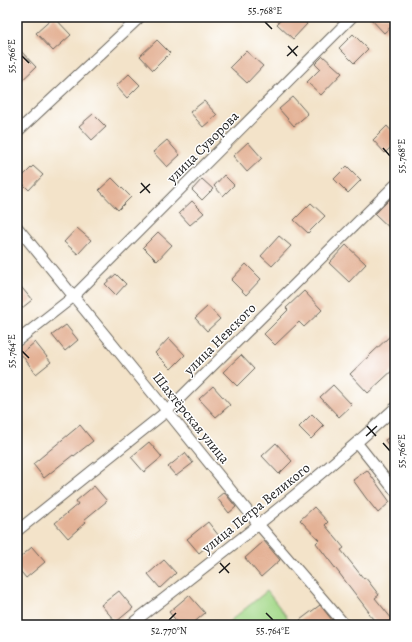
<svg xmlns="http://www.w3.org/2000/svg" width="412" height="642" viewBox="0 0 412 642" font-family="Alegreya,serif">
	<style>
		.green { fill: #a3d888; stroke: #607a52 }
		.building { fill: #e4b296 }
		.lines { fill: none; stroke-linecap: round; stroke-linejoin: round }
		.minor-casing { stroke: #676259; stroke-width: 12 }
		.minor { stroke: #fff; stroke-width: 10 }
		.ticks { fill: none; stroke: #1c1c1c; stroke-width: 1.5 }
		.labels { text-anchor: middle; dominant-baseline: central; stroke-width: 3; stroke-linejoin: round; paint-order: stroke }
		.street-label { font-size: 14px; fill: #1c1c1c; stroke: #fff }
		.neatline { fill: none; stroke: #1c1c1c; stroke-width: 1.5 }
		.ticks-label { font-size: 10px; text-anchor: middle; fill: #1c1c1c }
	</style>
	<rect width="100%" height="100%" fill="#fff"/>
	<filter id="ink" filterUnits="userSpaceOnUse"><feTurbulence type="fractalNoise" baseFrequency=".025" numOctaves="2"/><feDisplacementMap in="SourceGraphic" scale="8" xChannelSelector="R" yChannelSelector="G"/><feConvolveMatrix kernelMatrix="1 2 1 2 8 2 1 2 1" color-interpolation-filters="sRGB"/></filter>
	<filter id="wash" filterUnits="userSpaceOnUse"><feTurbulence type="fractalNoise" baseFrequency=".012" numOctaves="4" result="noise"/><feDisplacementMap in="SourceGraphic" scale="16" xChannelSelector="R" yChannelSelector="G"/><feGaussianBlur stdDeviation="0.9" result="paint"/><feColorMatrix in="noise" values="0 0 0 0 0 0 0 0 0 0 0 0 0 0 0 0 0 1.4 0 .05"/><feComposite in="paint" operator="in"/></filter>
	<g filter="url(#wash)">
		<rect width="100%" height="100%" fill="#f3e3c9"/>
		<path class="green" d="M267,591L293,625H225Z"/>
		<g id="blocks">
			<path class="building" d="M54,17L71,35L53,51L36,33Z
				M284,17H300L307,24L293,39L277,24Z
				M369,17H392L395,20V23L384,33Z
				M353,34L368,49L354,63L339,48Z
				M157,40L170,53L153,70L140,56Z
				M17,47L36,67L17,85Z
				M246,51L263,66L247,83L230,67Z
				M323,56L342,73L321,95L307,82L320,69L315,64Z
				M129,74L140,85L127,98L116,86Z
				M293,97L308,114L294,126L279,109Z
				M204,101L217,115L203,127L190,112Z
				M93,114L106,127L92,140L79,126Z
				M387,126L395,135V143L385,153L373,140Z
				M167,140L180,155L167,167L153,152Z
				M248,142L262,158L247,172L233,156Z
				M33,166L43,175L29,190L19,180Z
				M347,166L361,180L348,193L334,179Z
				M224,175L234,185L223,196L214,186Z
				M112,178L131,197L118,210L99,190Z
				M202,179L213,189L202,200L192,190Z
				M395,194V233L375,214Z
				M192,201L204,213L190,225L179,213Z
				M311,203L325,216L308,233L294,220Z
				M77,228L91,240L78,254L64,242Z
				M158,232L172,245L157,261L143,247Z
				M279,236L291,246L272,266L261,256Z
				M346,245L366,264L349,282L329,263Z
				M246,264L261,279L246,295L231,280Z
				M116,274L126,284L116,295L105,284Z
				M17,282L32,300L17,312Z
				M304,291L322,310L304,327L299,322L275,345L264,334L288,310L286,308Z
				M208,306L220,319L207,331L195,318Z
				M66,325L78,340L65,351L52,335Z
				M391,335L395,340V368L368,393L350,374Z
				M169,338L185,355L171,369L155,353Z
				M35,342L51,362L36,374L21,354Z
				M241,355L254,369L237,386L223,372Z
				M333,385L352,405L339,417L320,397Z
				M213,386L230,405L216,417L199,399Z
				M312,414L324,426L311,439L299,427Z
				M80,425L93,441L74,456L73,455L44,478L33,464Z
				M395,434V456L385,440Z
				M149,442L162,457L144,472L131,457Z
				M276,443L292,461L279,474L262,456Z
				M185,453L193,463L176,476L168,467Z
				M367,470L390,502L378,513L366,498L353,480Z
				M94,486L107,501L84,520L86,522L68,538L55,523L78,504L76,501Z
				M224,492L236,507L229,513L217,498Z
				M314,507L328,522L325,525L344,548L341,550L364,579L365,577L379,595L375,598L392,619L384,625H378L368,613L369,612L316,543L319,540L300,520Z
				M208,522L219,536L199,553L187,539Z
				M264,541L280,560L261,577L245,558Z
				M32,547L45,562L26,578L17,567V560Z
				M164,560L176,573L160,588L148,574Z
				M119,591L133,608L116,622L101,605Z
				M189,595L205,613L191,625H180L169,612Z
				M320,605L336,625H304L300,620Z"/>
		</g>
	</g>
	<g filter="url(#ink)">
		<use href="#blocks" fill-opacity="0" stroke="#676259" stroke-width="1"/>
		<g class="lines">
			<defs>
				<path id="minor" d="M17,132L140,17
					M17,227L167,411L259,525L345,625
					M17,341L73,297L352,17
					M357,443L395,491
					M17,531L167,411L395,185
					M130,625C220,555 311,486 395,408"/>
			</defs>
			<use href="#minor" class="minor-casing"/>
			<use href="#minor" class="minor"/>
		</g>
	</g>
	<path class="ticks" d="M265,22L272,29M288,46L297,56M22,56L29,63M287,56L298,46M383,148L390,156M141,183L150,193M140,193L150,184M22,351L29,358M367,426L376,436M366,436L377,426M383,443L390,451M220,563L229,573M219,573L230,563M266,613L273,620M169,620L176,613"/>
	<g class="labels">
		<g class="street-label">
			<text transform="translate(203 147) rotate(-45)">улица Суворова</text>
			<text transform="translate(220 339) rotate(-45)">улица Невского</text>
			<text transform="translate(191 418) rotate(51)">Шахтёрская улица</text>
			<text transform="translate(256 508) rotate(-39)">улица Петра Великого</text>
		</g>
	</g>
	<rect width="412" height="642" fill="none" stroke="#fff" stroke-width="44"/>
	<rect x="22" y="22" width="368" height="598" class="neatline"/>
	<g class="ticks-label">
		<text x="265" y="14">55.768°E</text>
		<text transform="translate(11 56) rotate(-90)" y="4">55.766°E</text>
		<text transform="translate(401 156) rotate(-90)" y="4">55.768°E</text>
		<text transform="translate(11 351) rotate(-90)" y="4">55.764°E</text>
		<text transform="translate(401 451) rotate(-90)" y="4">55.766°E</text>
		<text x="169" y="634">52.770°N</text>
		<text x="273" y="634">55.764°E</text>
	</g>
</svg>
